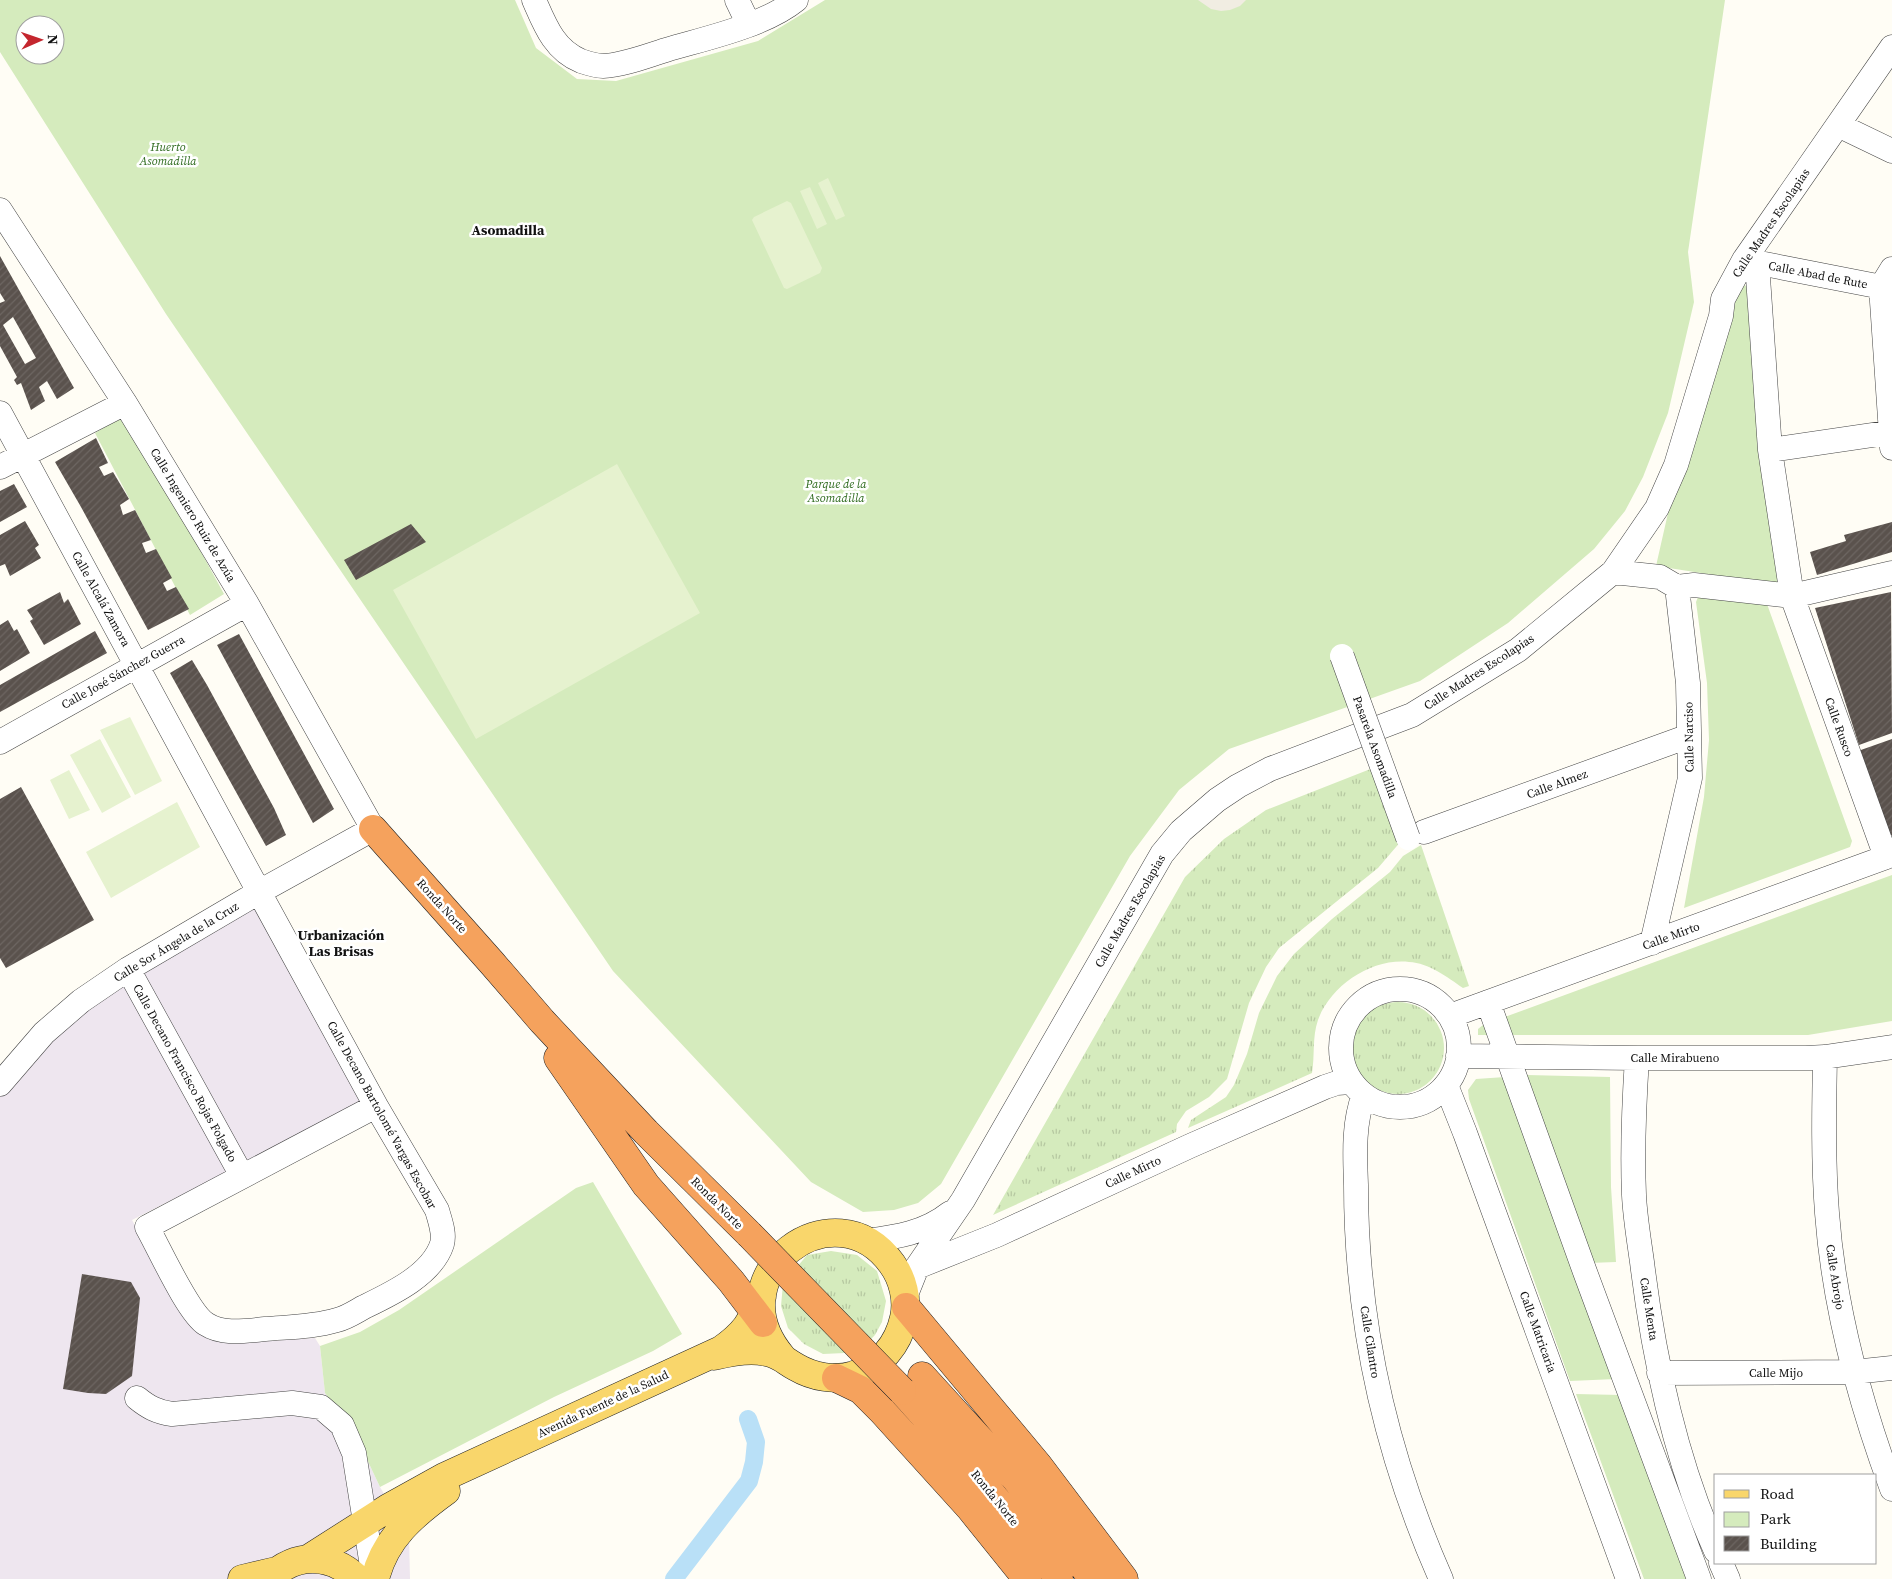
<svg xmlns="http://www.w3.org/2000/svg" width="1892" height="1579" viewBox="0 0 1892 1579" font-family="'Source Serif 4',serif">
	<style>
		.industrial { fill: #eee6ef }
		.grass { fill: url(#grass-tufts) }
		.park { fill: #d5ebbd; fill-rule: evenodd }
		.pitch { fill: #e6f2cf }
		.plaza { fill: #f1ede2 }
		.lines { fill: none; stroke-linecap: round; stroke-linejoin: round }
		.canal { stroke: #b9e0f7; stroke-width: 18 }
		.building { fill: url(#building-hatch); fill-rule: evenodd }
		.minor-casing { stroke: #444; stroke-width: 25 }
		.major-casing { stroke: #222; stroke-width: 29 }
		.highway-casing { stroke: #222; stroke-width: 29 }
		.minor { stroke: #fff; stroke-width: 24 }
		.major { stroke: #f9d66b; stroke-width: 28 }
		.highway { stroke: #f5a25d; stroke-width: 28 }
		.minor-bridge-casing { stroke: #444; stroke-width: 25; stroke-linecap: butt }
		.highway-bridge-casing { stroke: #222; stroke-width: 29; stroke-linecap: butt }
		.minor-bridge { stroke: #fff; stroke-width: 24 }
		.highway-bridge { stroke: #f5a25d; stroke-width: 28 }
		.labels { text-anchor: middle; dominant-baseline: central; stroke-width: 5; stroke-linejoin: round; paint-order: stroke }
		.park-label { font-size: 12px; font-style: italic; fill: #2f6b1f; stroke: #fff }
		.street-label { font-size: 12px; fill: #111; stroke: #fff }
		.neighbourhood-label { font-size: 14px; font-weight: bold; fill: #111; stroke: #fff }
	</style>
	<defs>
		<pattern id="grass-tufts" width="24" height="20" patternUnits="userSpaceOnUse" patternTransform="scale(1.25)"><rect width="24" height="20" fill="#d5ebbd"/><path d="M3 7l-1-3M5 7V3M7 7l1-3M15 17l-1-3M17 17v-4M19 17l1-3" fill="none" stroke="#b6c8a1"/></pattern>
		<pattern id="building-hatch" width="6" height="6" patternUnits="userSpaceOnUse" patternTransform="scale(1.25)"><rect width="6" height="6" fill="#5a524d"/><path d="M-1 1l2-2M0 6l6-6M5 7l2-2" fill="none" stroke="#6d6662"/></pattern>
	</defs>
	<rect width="100%" height="100%" fill="#fffdf5"/>
	<path class="industrial" d="M250,908L259,910L361,1096L360,1104L132,1220L186,1317L241,1343L315,1338L320,1346L325,1393L356,1436L380,1487L409,1537L410,1579H0V1096L52,1039L108,993Z"/>
	<path class="grass" d="M1373,768L1402,840L1378,868L1279,948L1266,967L1249,1003L1227,1079L1209,1097L1186,1111L1177,1124L1176,1132L993,1215L1185,877L1224,839L1266,810Z
		M1421,845L1469,986L1463,988C1447,977 1429,963 1409,962C1372,958 1331,985 1318,1020C1312,1037 1315,1056 1312,1073L1188,1128L1191,1120L1226,1097L1234,1085L1247,1054L1259,1013L1277,976L1294,954L1332,919L1390,872L1403,856Z
		M1352 1048a46 46 0 1 1 92 0a46 46 0 1 1-92 0Z
		M831,1251L857,1255L877,1271L886,1301L882,1322L875,1335L866,1344L845,1353L823,1354L804,1344L788,1328L781,1306L783,1284L807,1255Z"/>
	<path class="park" d="M0,0H515L536,48L577,79L616,81L758,41L825,0H1725L1688,252L1694,302L1668,413L1643,477L1625,511L1594,549L1508,623L1420,681L1229,749L1179,790L1130,856L941,1184L918,1203L894,1210L863,1212L811,1182L613,971L166,314L0,52ZM25,25H55V55H25Z
		M1742,285L1747,286L1785,586L1656,566L1678,469L1727,311Z
		M126,414L224,594L190,615L95,433Z
		M1698,597L1767,604L1852,841L1850,847L1684,908L1704,797L1709,740L1707,683L1696,602Z
		M1892,875V1021L1808,1035H1478V1029L1483,1025Z
		M1527,1075L1610,1077L1611,1187L1616,1262L1589,1263Z
		M1505,1077L1616,1379L1570,1381L1469,1099L1468,1090L1476,1079Z
		M593,1182L682,1334L653,1351L554,1397L380,1487L356,1436L325,1393L320,1346L360,1332L399,1310L576,1188Z
		M1576,1394L1620,1395L1688,1579H1644Z"/>
	<path class="pitch" d="M828,178L845,216L836,220L818,183Z
		M810,187L827,224L817,229L800,191Z
		M787,201L791,203L822,268L820,273L787,289L784,288L752,220L754,217Z
		M617,464L700,613L476,739L393,590Z
		M130,717L162,781L135,795L100,730Z
		M100,739L131,797L102,813L70,755Z
		M69,770L90,810L69,819L50,780Z
		M177,802L200,847L111,898L86,852Z"/>
	<path class="plaza" d="M1198,0H1246L1240,6L1230,10L1221,11L1211,9Z"/>
	<g class="lines">
		<path class="canal" d="M674,1579L749,1481L754,1462L756,1442L748,1419"/>
	</g>
	<path class="building" d="M0,256L74,388L57,399L47,381L39,387L45,401L31,410L21,383L17,385L14,380L17,377L0,346V303L5,301L0,293ZM13,317L36,358L25,364L3,325Z
		M96,438L108,463L99,467L104,476L113,472L129,499L120,505L123,515L135,510L151,540L142,543L146,553L156,549L172,578L163,583L167,591L176,587L189,609L148,630L81,507L55,462Z
		M14,484L27,507L0,522V491Z
		M25,521L39,545L35,548L41,558L10,576L5,564L0,566V535Z
		M1892,522V552L1817,575L1810,552L1846,541L1844,535Z
		M411,524L426,542L356,580L344,560Z
		M60,592L64,603L68,599L81,624L44,645L30,621L33,619L27,610Z
		M1891,592L1892,733L1859,745L1815,608Z
		M8,620L14,631L17,629L30,653L0,671V625Z
		M95,631L107,653L0,712V685Z
		M239,634L334,809L313,823L217,645Z
		M192,660L207,685L274,808L286,835L266,846L170,673Z
		M1892,739V835L1888,837L1858,751Z
		M21,787L94,920L6,968L0,958V799Z
		M82,1274L131,1282L140,1298L132,1376L106,1394L88,1393L63,1389Z"/>
	<g class="lines">
		<defs>
			<path id="minor" d="M534,0C545,25 554,50 581,61C587,63 597,66 603,66C624,65 646,56 666,50C706,38 764,26 796,0
				M737,0L749,25
				M1838,125L1892,151
				M0,210L125,403L247,604L373,829L259,892L128,969L81,1001L44,1033L0,1084
				M1744,260L1892,289
				M1757,263L1770,450L1792,596L1886,857
				M1892,269L1881,287L1892,448
				M0,413L259,892L376,1106L437,1210C440,1221 445,1233 442,1244C432,1275 391,1294 364,1307C355,1312 346,1318 337,1320C314,1327 289,1327 265,1329C245,1331 223,1335 206,1324C188,1313 159,1248 147,1227L376,1106
				M1770,450L1892,432
				M0,467L125,403
				M1613,572L1660,577L1677,587L1694,585L1792,596L1892,573
				M0,742L247,604
				M1424,832L1689,736
				M1652,943L1690,778L1688,683L1677,587
				M128,969L242,1176
				M1341 1048a59 59 0 1 1 118 0a59 59 0 1 1-118 0Z
				M1488,1002L1585,1272L1699,1579
				M1450,1016L1892,855
				M1458,1056L1637,1058H1806L1825,1057L1892,1047
				M1825,1057C1824,1109 1823,1161 1827,1213C1834,1308 1859,1400 1892,1489
				M1637,1058C1634,1104 1632,1149 1634,1195C1635,1217 1639,1240 1642,1262C1654,1361 1675,1460 1716,1551
				M1446,1085L1465,1133L1628,1579
				M1364,1095C1353,1123 1355,1156 1356,1185C1356,1321 1386,1455 1441,1579
				M866,1241C896,1237 925,1233 950,1213
				M917,1267L997,1235L1190,1146L1325,1087L1337,1083L1351,1082
				M905,1297L917,1267L963,1200L1162,854L1181,831L1217,800L1238,786L1270,769L1412,715L1518,650L1613,572L1657,508L1676,465L1721,316L1723,299L1744,260L1892,47
				M1659,1373L1854,1372L1892,1368
				M137,1398C148,1407 157,1412 172,1414L292,1403L321,1407L342,1425L354,1453L372,1566L376,1577
				M1721,1563L1728,1579"/>
			<path id="major" d="M714,1356C730,1352 749,1348 766,1352C779,1354 785,1361 796,1367C813,1377 835,1381 854,1375C881,1365 898,1345 904,1318C908,1300 903,1279 892,1264C835,1184 712,1274 782,1357
				M308,1559L388,1508L444,1477L721,1350C745,1333 751,1323 762,1296
				M242,1579L276,1571
				M268,1579C296,1552 330,1553 358,1579
				M375,1579C385,1538 413,1515 446,1491"/>
			<path id="highway" d="M373,829L492,963L542,1021L646,1132L749,1234
				M558,1058L646,1185L731,1281L763,1323
				M906,1307L1038,1465L1124,1579
				M922,1376L1015,1478L1093,1579
				M836,1378L861,1390L882,1411L969,1507L1027,1579
				M902,1391C957,1452 1010,1513 1059,1579"/>
		</defs>
		<use href="#minor" class="minor-casing"/>
		<use href="#major" class="major-casing"/>
		<use href="#highway" class="highway-casing"/>
		<use href="#minor" class="minor"/>
		<use href="#major" class="major"/>
		<use href="#highway" class="highway"/>
		<defs>
			<path id="minor-bridge" d="M1342,656L1408,838"/>
			<path id="highway-bridge" d="M749,1234L902,1391"/>
		</defs>
		<use href="#minor-bridge" class="minor-bridge-casing"/>
		<use href="#highway-bridge" class="highway-bridge-casing"/>
		<use href="#minor-bridge" class="minor-bridge"/>
		<use href="#highway-bridge" class="highway-bridge"/>
	</g>
	<g class="labels">
		<g class="park-label">
			<text x="168" y="147">Huerto<tspan x="168" dy="14">Asomadilla</tspan></text>
			<text x="836" y="484">Parque de la<tspan x="836" dy="14">Asomadilla</tspan></text>
		</g>
		<g class="street-label">
			<text transform="translate(1771 223) rotate(-56)">Calle Madres Escolapias</text>
			<text transform="translate(1818 275) rotate(11)">Calle Abad de Rute</text>
			<text transform="translate(193 515) rotate(59)">Calle Ingeniero Ruiz de Azúa</text>
			<text transform="translate(101 599) rotate(61)">Calle Alcalá Zamora</text>
			<text transform="translate(123 672) rotate(-29)">Calle José Sánchez Guerra</text>
			<text transform="translate(1479 672) rotate(-33)">Calle Madres Escolapias</text>
			<text transform="translate(1839 727) rotate(70)">Calle Rusco</text>
			<text transform="translate(1689 737) rotate(-91)">Calle Narciso</text>
			<text transform="translate(1375 747) rotate(70)">Pasarela Asomadilla</text>
			<text transform="translate(1557 784) rotate(-20)">Calle Almez</text>
			<text transform="translate(442 906) rotate(48)">Ronda Norte</text>
			<text transform="translate(1130 911) rotate(-60)">Calle Madres Escolapias</text>
			<text transform="translate(1671 936) rotate(-20)">Calle Mirto</text>
			<text transform="translate(176 942) rotate(-31)">Calle Sor Ángela de la Cruz</text>
			<text x="1675" y="1058">Calle Mirabueno</text>
			<text transform="translate(185 1073) rotate(61)">Calle Decano Francisco Rojas Folgado</text>
			<text transform="translate(382 1115) rotate(61)">Calle Decano Bartolomé Vargas Escobar</text>
			<text transform="translate(1133 1172) rotate(-25)">Calle Mirto</text>
			<text transform="translate(717 1203) rotate(45)">Ronda Norte</text>
			<text transform="translate(1835 1277) rotate(81)">Calle Abrojo</text>
			<text transform="translate(1649 1309) rotate(81)">Calle Menta</text>
			<text transform="translate(1538 1332) rotate(70)">Calle Matricaria</text>
			<text transform="translate(1370 1342) rotate(81)">Calle Cilantro</text>
			<text x="1776" y="1373">Calle Mijo</text>
			<text transform="translate(603 1404) rotate(-25)">Avenida Fuente de la Salud</text>
			<text transform="translate(995 1498) rotate(51)">Ronda Norte</text>
		</g>
		<g class="neighbourhood-label">
			<text x="508" y="230">Asomadilla</text>
			<text x="341" y="935">Urbanización<tspan x="341" dy="16">Las Brisas</tspan></text>
		</g>
	</g>
	<rect x="1714" y="1474" width="162" height="90" fill="#ffffff" stroke="#a0a0a0"/>
	<rect x="1724" y="1490" width="25" height="8" fill="#f9d66b" stroke="#a0a0a0"/>
	<text x="1760" y="1499" font-size="15" fill="#111111">Road</text>
	<rect x="1724" y="1512" width="25" height="15" fill="#d5ebbd" stroke="#a0a0a0"/>
	<text x="1760" y="1524" font-size="15" fill="#111111">Park</text>
	<rect x="1724" y="1536" width="25" height="15" fill="url(#building-hatch)" stroke="#a0a0a0"/>
	<text x="1760" y="1549" font-size="15" fill="#111111">Building</text>
	<g transform="translate(40 40) rotate(88)"><circle r="24" fill="#ffffff" stroke="#a0a0a0"/>
	<path d="M0-4L9 19L0 12L-9 19Z" fill="#c4262e"/>
	<text y="-8" font-size="14" font-weight="bold" text-anchor="middle" fill="#111111">N</text>
	</g>
</svg>
